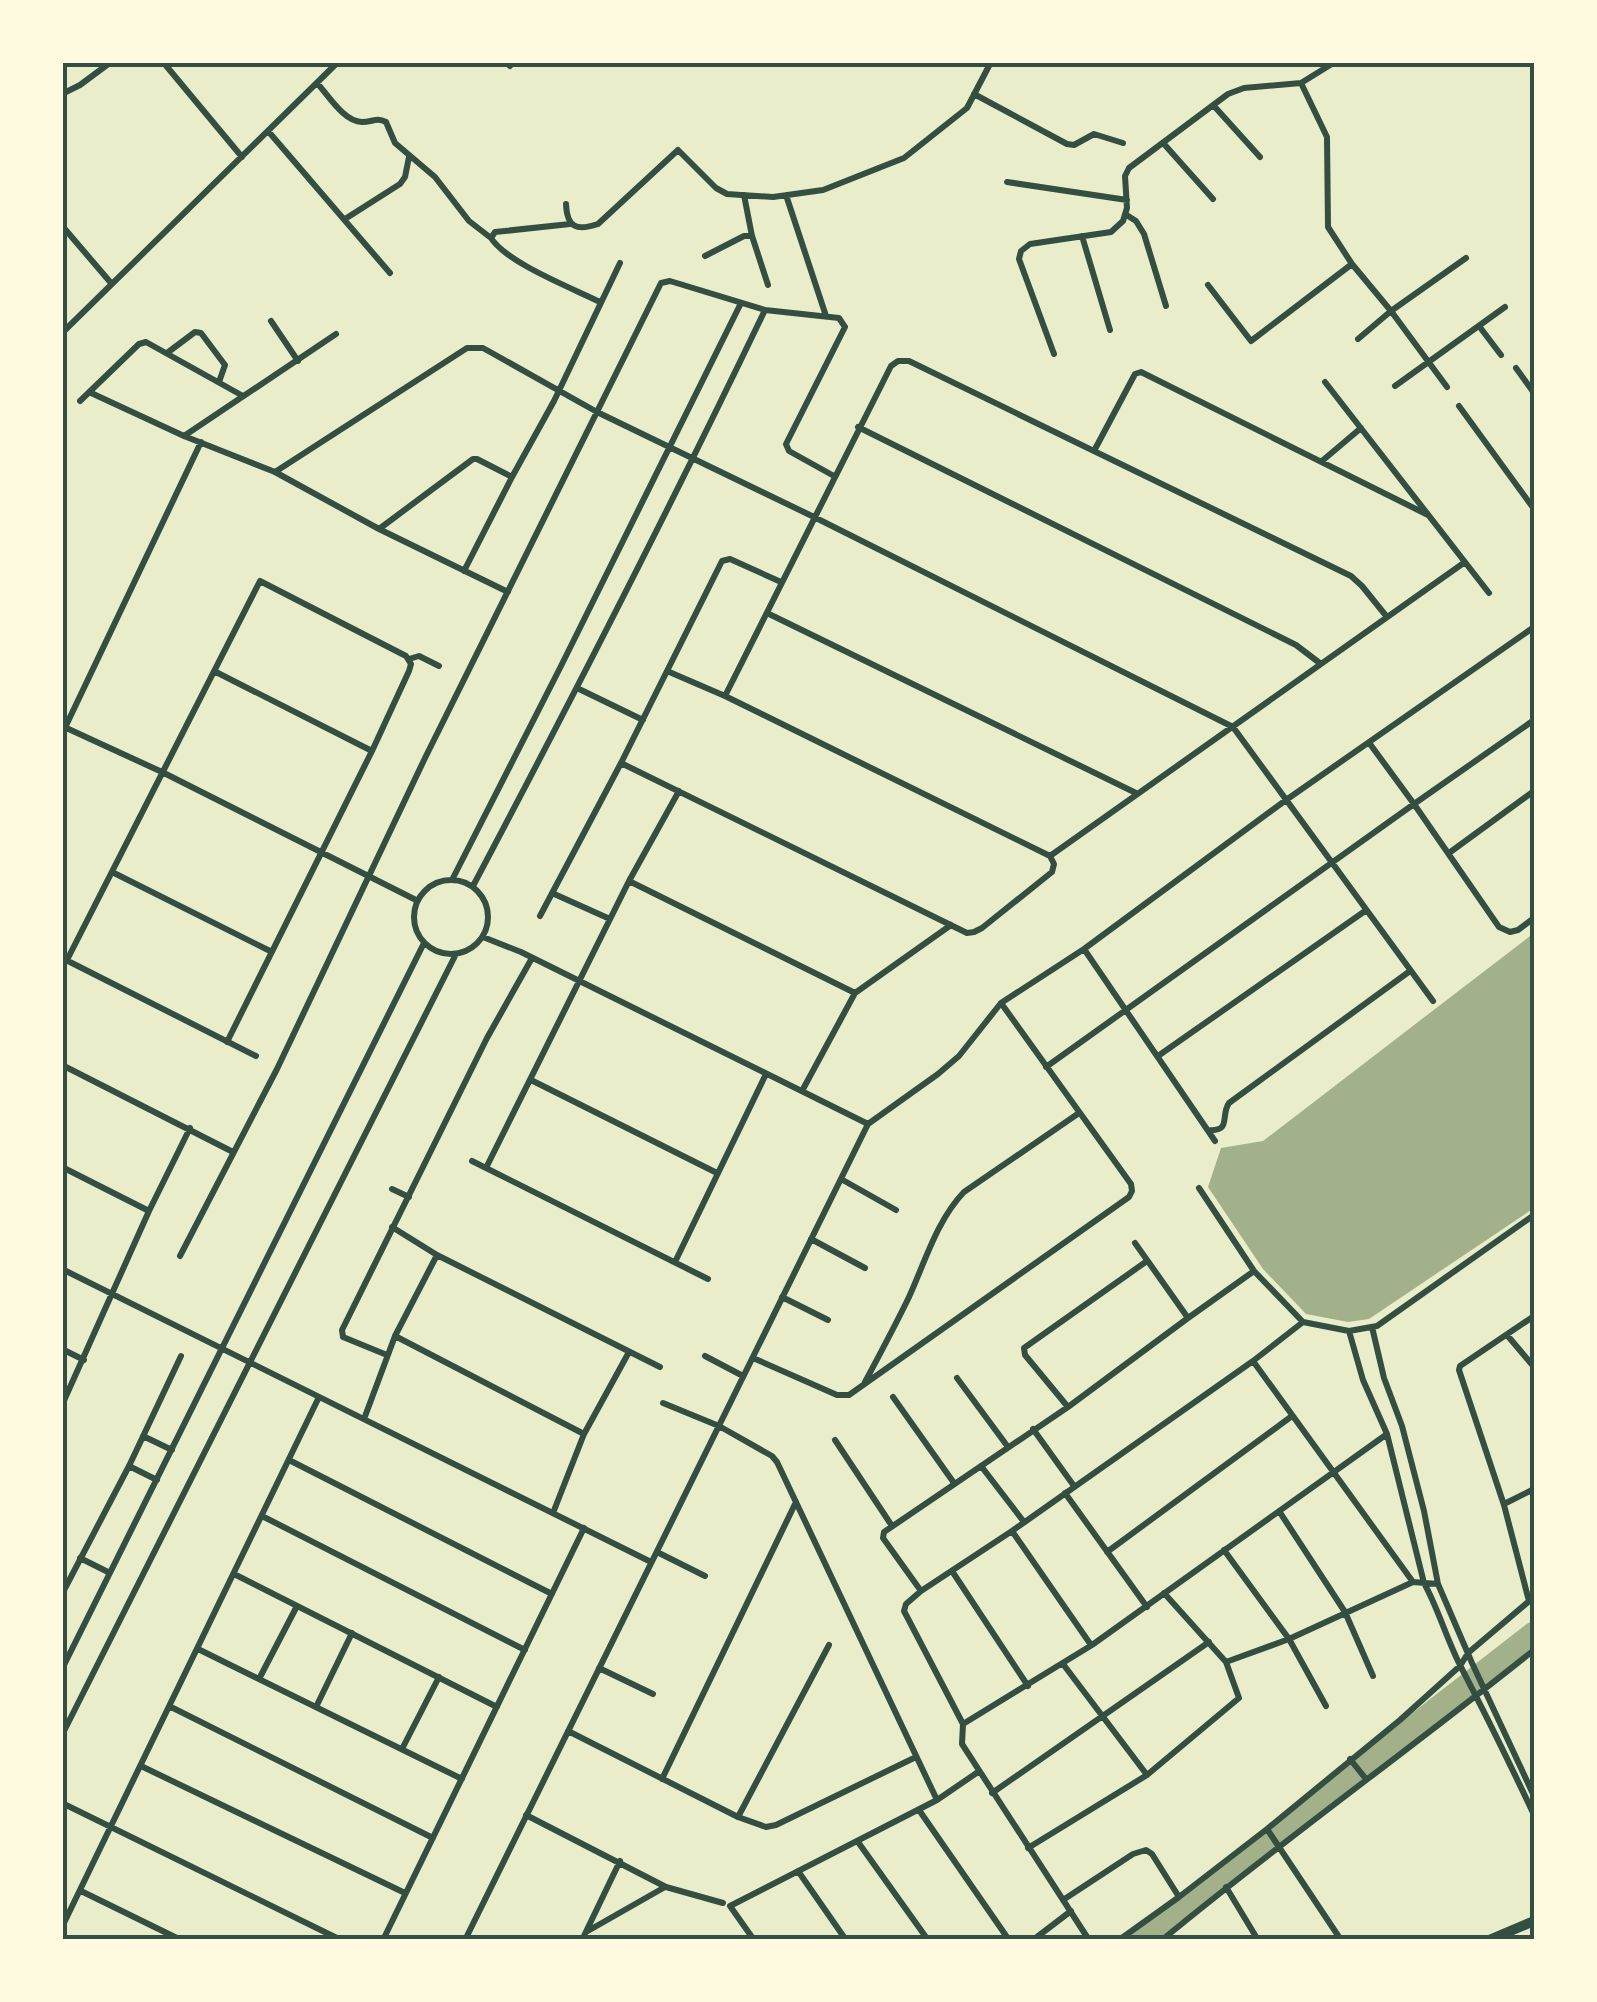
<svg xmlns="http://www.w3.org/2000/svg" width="1597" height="2002" viewBox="0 0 1597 2002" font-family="'Alegreya Sans',sans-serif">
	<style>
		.water { fill: #a3b18a }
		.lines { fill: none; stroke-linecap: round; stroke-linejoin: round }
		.river { stroke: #a3b18a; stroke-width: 25 }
		.minor { stroke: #344e41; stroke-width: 6 }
		.primary { stroke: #344e41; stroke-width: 10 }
		.neatline { fill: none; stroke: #344e41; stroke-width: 4 }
	</style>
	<rect width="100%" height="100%" fill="#e9edc9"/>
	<path class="water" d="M1534,933V1208L1369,1319L1348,1322L1306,1314L1263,1269L1208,1187L1221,1148L1263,1141Z"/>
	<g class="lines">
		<path class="river" d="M1141,1940L1534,1634"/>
		<path class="minor" d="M163,62L242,157
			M510,66L513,62
			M317,83C328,95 344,122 362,122C373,122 376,117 386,122L395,143L435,177L469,221L491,238
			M1301,83L1327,137L1328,227L1352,264L1391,311L1358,339
			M62,94L80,85L111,62
			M974,94L1067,144L1074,145L1094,134L1123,143
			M1214,106L1260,157
			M268,131L390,273
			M1164,144L1213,199
			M1007,182L1127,200
			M744,195L752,236L768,285
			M786,195L826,316
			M566,204C567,228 577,231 598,224L678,150L716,188L727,194L773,197L823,190L904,158L967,108L991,62
			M1125,214L1136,221L1144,234L1166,306
			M345,219L400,184L405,177L409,157
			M570,224L495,232L491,238C507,263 572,288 600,302
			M64,228L111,283
			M1082,236L1110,330
			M705,256L744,236H752
			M1208,285L1251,341L1352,264
			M271,321L298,361
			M1479,326L1501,355
			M62,333L338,62
			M167,353L195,332L201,333L225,365L219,382
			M1054,354L1019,259L1021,251L1030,244L1111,232L1123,221L1127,208L1125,176L1129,168L1228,94L1244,88L1301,83L1335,62
			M1516,368L1534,393
			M1325,382L1489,593
			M1395,386L1505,307
			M1447,387L1391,311L1466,258
			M89,392L184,436L275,472L379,529L508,592
			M80,401L139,344L146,342L243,396
			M1459,406L1534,509
			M858,427L1274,634L1296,645L1321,664
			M184,436L336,334
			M1094,451L1135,374L1141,372L1428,515
			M1322,461L1361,428
			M275,472L467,348H483L597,412L814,517L1233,727L1433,1001
			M379,529L473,459H477L512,477
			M464,571L512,477L554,401L620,263
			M767,613L1136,793
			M409,659L419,656L439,666
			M214,671L372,751
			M577,688L643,720
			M725,696L891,366L898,361H909L1351,576L1362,586L1387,617
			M62,726L162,772L416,900
			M62,734L201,442
			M1370,744L1414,804L1499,927L1510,932L1518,930L1534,918
			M621,763L967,933L974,932L982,928L1052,872L1054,864L1050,856L725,696L667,671
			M1449,853L1534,791
			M1050,856L1465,562
			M112,872L272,952
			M453,878L560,668L741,303
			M414 917a37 37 0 1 1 74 0a37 37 0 1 1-74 0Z
			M629,881L855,993
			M473,886C574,695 672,504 765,310
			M552,893L610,919
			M540,916L621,763L722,561L730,559L781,582
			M483,937L521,952L868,1124
			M1084,949L1215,1141
			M62,958L256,1056
			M67,960L260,581L406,656L411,664L409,671L372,751L227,1042
			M1158,1056L1365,911
			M62,1065L233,1152
			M1046,1067L1414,804L1534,720
			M531,1080L717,1173
			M802,1091L855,993L951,925
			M1208,1130C1232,1132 1220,1116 1229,1103L1410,971
			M472,1161L708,1279
			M62,1167L149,1211
			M486,1168L629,881L679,791
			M841,1179L896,1210
			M1199,1188L1254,1271L1303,1322L1349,1331L1377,1326L1534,1215
			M392,1189L409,1197
			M392,1227L437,1255L660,1367
			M811,1239L865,1268
			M1135,1243L1188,1318
			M180,1256L277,1069L425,758L661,283L670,281L765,310L839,318L845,327L786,444L789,451L834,476
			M675,1262L766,1074
			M62,1269L651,1562
			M782,1297L828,1320
			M1372,1327L1384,1378L1402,1426L1424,1511L1438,1584L1472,1663L1534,1796
			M1349,1331L1363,1380L1387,1434L1424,1583C1439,1610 1447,1641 1462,1669C1487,1717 1511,1766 1534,1815
			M1507,1335L1534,1367
			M395,1336L584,1434
			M62,1349L84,1360
			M387,1355L343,1337L342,1330L487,1038L532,958
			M705,1356L743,1376
			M753,1358L837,1395H849L1129,1197L1132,1191L1131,1184L1001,1003
			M1253,1361L1413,1582L1438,1584
			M957,1378L1008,1447
			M865,1382C880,1354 895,1326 909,1297C925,1262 937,1220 964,1192L1079,1113
			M893,1397L954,1483
			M663,1403L719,1426L772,1456L777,1462L937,1800
			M62,1405L149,1211L190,1128
			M1068,1407L1025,1355L1024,1348L1147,1261
			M364,1419L395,1336L437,1255
			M1033,1429L1074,1486
			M143,1436L172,1450
			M835,1440L892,1526
			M289,1460L552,1594
			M129,1466L157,1480
			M981,1466L1024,1522
			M1065,1493L1147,1607
			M1504,1504L1534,1489
			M1279,1511L1345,1612L1373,1676
			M553,1513L584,1434L629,1352
			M262,1516L525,1650
			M1012,1531L1091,1645
			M1224,1550L1289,1639L1326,1706
			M657,1552L705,1576
			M1107,1552L1292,1416
			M80,1558L110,1573
			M952,1571L1028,1686
			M234,1574L497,1707
			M921,1591L883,1538L884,1532L1068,1407L1188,1318L1254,1271
			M62,1594L129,1466L181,1356
			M1529,1601L1504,1505L1459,1370L1460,1366L1534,1316
			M198,1649L462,1779
			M1226,1662L1289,1639L1413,1582
			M1063,1664L1147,1775
			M599,1668L653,1694
			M62,1669L424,943
			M259,1679L297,1606
			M171,1707L433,1838
			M316,1707L352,1633
			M963,1724L1092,1645L1387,1434
			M568,1731L738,1817L766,1827L776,1825L916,1757
			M62,1735L456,954
			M402,1749L439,1677
			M1350,1759L1366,1779
			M141,1766L405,1893
			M662,1779L796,1502
			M992,1793L1209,1642
			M62,1803L341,1940
			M919,1810L1009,1940
			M526,1815L666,1887L723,1903
			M738,1817L829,1645
			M1267,1829L1341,1940
			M858,1842L928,1940
			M1028,1848L1147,1775L1239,1698L1226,1662L1164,1593
			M798,1871L846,1940
			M1226,1887L1258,1940
			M81,1891L181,1940
			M1063,1900L1133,1854L1146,1850L1152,1854L1179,1897
			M62,1927L319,1397
			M586,1932L665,1887
			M383,1940L584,1528
			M465,1940L868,1124L938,1074L959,1056L1001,1003L1084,949L1286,800L1534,627
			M582,1940L620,1861
			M754,1940L730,1906L937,1800L978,1772
			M1033,1940L1071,1911
			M1089,1940L962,1744L963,1724L904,1611L906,1604L921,1591L1012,1531L1253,1361L1303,1322
			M1119,1940L1179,1897L1267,1829L1400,1720L1460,1666L1468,1653L1534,1597
			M1162,1940C1283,1840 1412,1748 1534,1650"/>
		<path class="primary" d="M1489,1940L1534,1921"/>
	</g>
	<rect width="1597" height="2002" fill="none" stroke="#fefae0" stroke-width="130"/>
	<rect x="65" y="65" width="1467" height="1872" class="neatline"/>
</svg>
